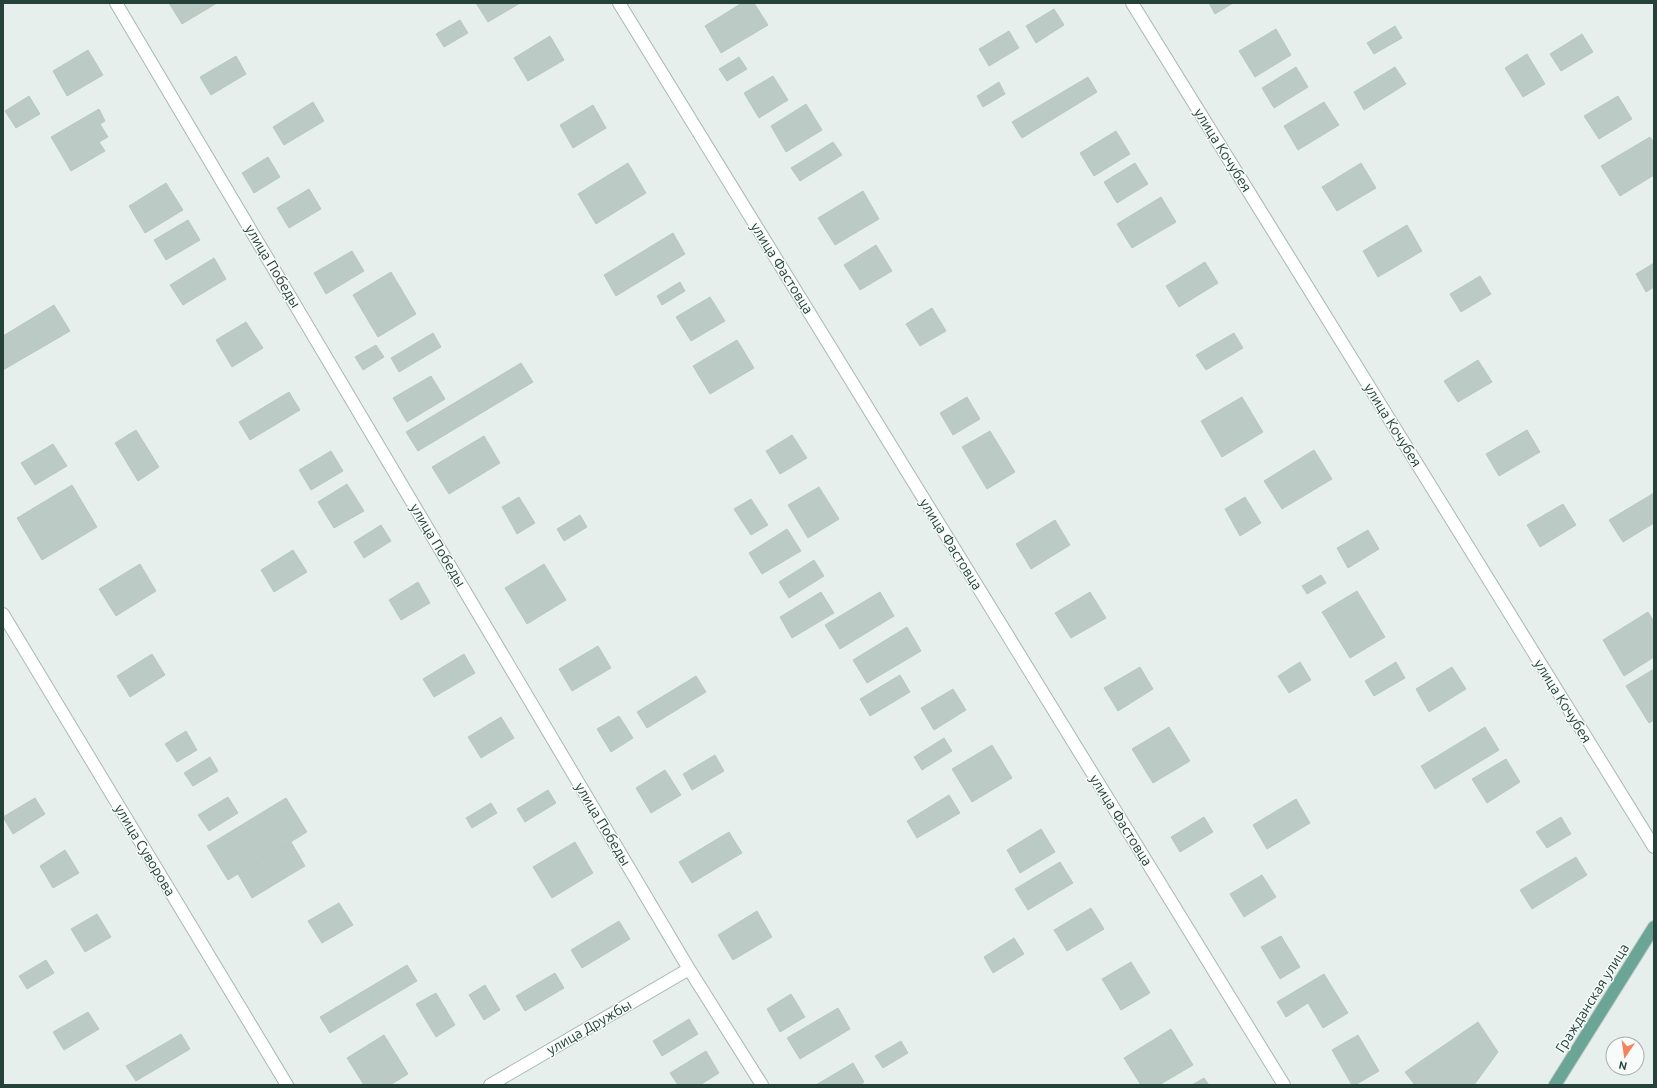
<svg xmlns="http://www.w3.org/2000/svg" width="1657" height="1088" viewBox="0 0 1657 1088" font-family="Ubuntu,sans-serif">
	<style>
		.building { fill: #bbcac4; stroke: #b8c9c2 }
		.lines { fill: none; stroke-linecap: round; stroke-linejoin: round }
		.minor-casing { stroke: #a8b8b2; stroke-width: 14 }
		.major-casing { stroke: #c2cac8; stroke-width: 14 }
		.minor { stroke: #fff; stroke-width: 12 }
		.major { stroke: #6aa596; stroke-width: 12 }
		.labels { text-anchor: middle; dominant-baseline: central; stroke-width: 3; stroke-linejoin: round; paint-order: stroke }
		.street-label { font-size: 14px; fill: #24423a; stroke: #f7fbf9 }
	</style>
	<rect width="100%" height="100%" fill="#e6efeb"/>
	<path class="building" d="M169,3H217L182,24Z
		M476,3H520L488,22Z
		M742,3H754L768,25L721,53L705,26Z
		M1209,3H1233L1215,14Z
		M1054,9L1064,25L1036,43L1026,26Z
		M460,20L468,33L444,47L436,34Z
		M1395,26L1402,38L1374,54L1367,43Z
		M1276,29L1291,55L1255,77L1239,51Z
		M1009,31L1019,48L989,66L979,49Z
		M1582,34L1593,52L1561,71L1550,54Z
		M550,36L564,60L528,81L514,58Z
		M88,50L103,75L67,96L53,71Z
		M1527,54L1545,84L1523,97L1505,68Z
		M236,56L246,74L211,95L200,77Z
		M739,57L747,69L727,81L719,69Z
		M1296,67L1308,87L1274,108L1262,88Z
		M1395,67L1406,84L1364,110L1354,92Z
		M773,76L788,100L759,118L744,93Z
		M1088,77L1097,92L1022,138L1012,122Z
		M999,82L1005,94L983,107L977,96Z
		M29,96L40,114L16,128L5,111Z
		M1618,96L1632,119L1599,139L1584,116Z
		M313,102L324,121L284,145L273,127Z
		M1324,102L1339,125L1298,150L1284,126Z
		M806,104L822,130L786,152L771,126Z
		M593,105L606,128L573,148L560,125Z
		M99,109L105,121L100,124L108,137L99,142L105,151L71,171L51,137Z
		M1116,131L1130,154L1094,176L1080,153Z
		M1650,137L1654,143V175L1620,196L1601,166Z
		M833,142L842,155L800,181L791,168Z
		M268,157L280,177L254,193L242,173Z
		M628,163L646,193L596,224L578,194Z
		M1135,163L1148,184L1117,203L1104,182Z
		M1361,163L1376,188L1337,211L1322,187Z
		M166,183L183,210L145,233L129,206Z
		M309,189L321,209L289,228L277,208Z
		M863,191L879,219L835,245L818,218Z
		M1161,197L1176,222L1132,248L1117,224Z
		M188,220L200,240L166,260L154,240Z
		M1407,225L1422,251L1378,277L1363,251Z
		M673,233L685,254L616,296L604,275Z
		M876,245L892,271L860,290L844,265Z
		M352,251L364,271L326,294L314,273Z
		M214,258L226,279L183,305L170,285Z
		M1205,262L1218,283L1179,307L1166,286Z
		M1654,263V287L1646,292L1636,274Z
		M391,272L416,314L378,337L353,295Z
		M1480,276L1491,294L1461,312L1450,294Z
		M680,282L685,291L662,305L657,296Z
		M710,297L725,321L691,341L676,317Z
		M54,305L70,331L3,370V336Z
		M932,308L946,331L920,346L906,324Z
		M246,322L263,348L232,367L216,340Z
		M433,333L441,347L399,372L391,358Z
		M1234,333L1243,348L1206,370L1196,355Z
		M737,340L754,368L710,394L693,366Z
		M376,345L384,357L363,370L355,357Z
		M1478,360L1492,382L1458,402L1444,381Z
		M521,363L533,382L418,451L406,432Z
		M431,376L445,399L407,422L393,398Z
		M289,392L300,410L250,440L239,422Z
		M967,397L980,419L953,435L940,413Z
		M1242,397L1263,432L1222,457L1201,421Z
		M136,430L159,467L138,481L115,443Z
		M1527,430L1540,452L1499,476L1486,454Z
		M990,431L1015,472L987,489L962,447Z
		M792,435L807,458L780,474L766,451Z
		M484,436L500,463L449,494L432,467Z
		M53,444L67,466L35,485L21,463Z
		M1314,450L1332,479L1282,509L1264,481Z
		M331,451L343,471L311,490L299,470Z
		M347,484L364,511L334,528L318,502Z
		M72,485L97,527L42,560L17,518Z
		M819,487L839,519L808,538L788,505Z
		M1654,493V523L1623,542L1609,520Z
		M519,497L535,523L517,534L502,507Z
		M1245,497L1261,523L1240,536L1225,509Z
		M751,499L768,525L751,535L734,509Z
		M1563,504L1576,525L1540,547L1527,525Z
		M580,515L587,527L564,541L557,529Z
		M1055,520L1070,545L1031,569L1016,544Z
		M381,525L391,541L364,558L354,542Z
		M787,529L801,551L762,574L749,553Z
		M1368,530L1379,549L1348,568L1337,548Z
		M293,550L307,572L274,592L261,570Z
		M814,560L824,576L789,598L779,582Z
		M140,564L156,591L116,616L99,589Z
		M544,564L566,600L527,624L505,588Z
		M1321,575L1326,583L1307,594L1302,586Z
		M418,582L430,603L401,620L389,600Z
		M1357,591L1385,637L1350,658L1322,612Z
		M821,592L834,613L792,638L780,617Z
		M880,592L894,616L840,649L825,625Z
		M1090,592L1106,618L1071,638L1055,613Z
		M1648,612L1654,622V657L1624,676L1603,640Z
		M907,627L921,651L867,683L853,660Z
		M598,646L611,668L572,691L559,669Z
		M152,654L165,675L130,697L117,676Z
		M464,654L475,673L434,697L423,679Z
		M1300,662L1311,680L1289,693L1278,676Z
		M1396,662L1405,678L1374,696L1365,681Z
		M1140,667L1153,689L1118,711L1104,688Z
		M1452,667L1466,689L1429,712L1416,689Z
		M1654,669V720L1649,723L1626,686Z
		M900,675L910,692L870,716L860,699Z
		M696,676L706,692L647,728L637,712Z
		M953,689L966,710L934,730L921,708Z
		M619,716L633,738L611,752L597,729Z
		M501,717L514,738L481,758L468,737Z
		M1169,727L1190,761L1153,783L1132,749Z
		M1485,727L1499,750L1435,789L1421,766Z
		M186,731L197,750L177,762L165,744Z
		M944,738L952,751L922,770L914,757Z
		M992,745L1012,778L972,802L952,769Z
		M715,755L724,771L692,790L683,774Z
		M210,757L218,771L193,786L184,773Z
		M1506,759L1520,782L1487,803L1472,779Z
		M665,770L681,795L651,813L636,788Z
		M548,790L556,803L525,822L517,809Z
		M949,795L960,813L917,838L907,821Z
		M228,797L238,813L209,831L198,815Z
		M35,798L45,814L13,834L3,817Z
		M286,798L307,832L228,880L207,846Z
		M1296,799L1310,823L1267,849L1253,825Z
		M491,803L497,813L472,828L466,818Z
		M1204,817L1213,832L1180,852L1171,837Z
		M1561,817L1571,834L1547,848L1536,832Z
		M1041,829L1055,852L1020,873L1007,850Z
		M729,832L742,853L692,883L679,862Z
		M291,842L305,866L252,898L238,874Z
		M575,842L593,873L552,898L533,867Z
		M65,850L79,873L53,888L40,866Z
		M1576,857L1587,875L1532,909L1520,890Z
		M1060,862L1073,883L1028,910L1015,889Z
		M1262,875L1276,897L1244,917L1230,894Z
		M339,903L353,925L322,943L308,921Z
		M1091,908L1104,929L1067,951L1054,930Z
		M757,911L772,937L733,960L718,935Z
		M97,914L111,937L85,952L71,929Z
		M619,921L630,939L582,968L571,950Z
		M1281,936L1300,967L1280,979L1261,947Z
		M1014,938L1024,954L993,973L984,957Z
		M46,960L54,973L27,989L19,976Z
		M1131,962L1150,993L1121,1010L1102,979Z
		M407,965L417,981L330,1033L320,1017Z
		M555,973L564,988L525,1011L516,996Z
		M1324,974L1348,1013L1323,1028L1308,1003L1286,1017L1277,1002Z
		M485,985L500,1010L484,1020L469,995Z
		M436,993L455,1025L436,1037L416,1004Z
		M791,994L805,1017L780,1032L767,1009Z
		M838,1008L850,1029L800,1059L787,1038Z
		M88,1012L99,1029L64,1050L53,1032Z
		M689,1019L698,1034L662,1056L653,1041Z
		M1478,1022L1498,1052L1474,1085H1415L1405,1072Z
		M1171,1029L1193,1065L1159,1085H1141L1124,1058Z
		M181,1034L190,1049L136,1081L126,1066Z
		M384,1035L408,1074L390,1085H364L347,1058Z
		M1358,1035L1379,1071L1355,1085H1352L1332,1050Z
		M901,1041L908,1053L883,1068L875,1056Z
		M706,1051L719,1073L700,1085H678L670,1073Z
		M853,1063L864,1082L860,1085H816Z
		M1204,1078L1209,1085H1192Z"/>
	<g class="lines">
		<defs>
			<path id="minor" d="M116,3L689,969L762,1085
				M619,3L1284,1085
				M1132,3L1654,847
				M3,614L287,1085
				M490,1085L689,969"/>
			<path id="major" d="M1555,1085L1654,927"/>
		</defs>
		<use href="#minor" class="minor-casing"/>
		<use href="#major" class="major-casing"/>
		<use href="#minor" class="minor"/>
		<use href="#major" class="major"/>
	</g>
	<g class="labels">
		<g class="street-label">
			<text transform="translate(1223 150) rotate(58)">улица Кочубея</text>
			<text transform="translate(273 266) rotate(59)">улица Победы</text>
			<text transform="translate(782 268) rotate(58)">улица Фастовца</text>
			<text transform="translate(1393 425) rotate(58)">улица Кочубея</text>
			<text transform="translate(951 544) rotate(58)">улица Фастовца</text>
			<text transform="translate(438 545) rotate(59)">улица Победы</text>
			<text transform="translate(1563 701) rotate(58)">улица Кочубея</text>
			<text transform="translate(1121 820) rotate(58)">улица Фастовца</text>
			<text transform="translate(603 824) rotate(59)">улица Победы</text>
			<text transform="translate(145 850) rotate(59)">улица Суворова</text>
			<text transform="translate(1592 998) rotate(-58)">Гражданская улица</text>
			<text transform="translate(589 1027) rotate(-30)">улица Дружбы</text>
		</g>
	</g>
	<rect width="1657" height="1088" fill="none" stroke="#24423a" stroke-width="8"/>
	<g transform="translate(1625 1056) rotate(193)"><circle r="19" fill="#f7fbf9" stroke="#a3b1ad"/>
	<path d="M0-3L7 15L0 10L-7 15Z" fill="#f4845f"/>
	<text y="-6" font-size="11" font-weight="bold" text-anchor="middle" fill="#24423a">N</text>
	</g>
</svg>
